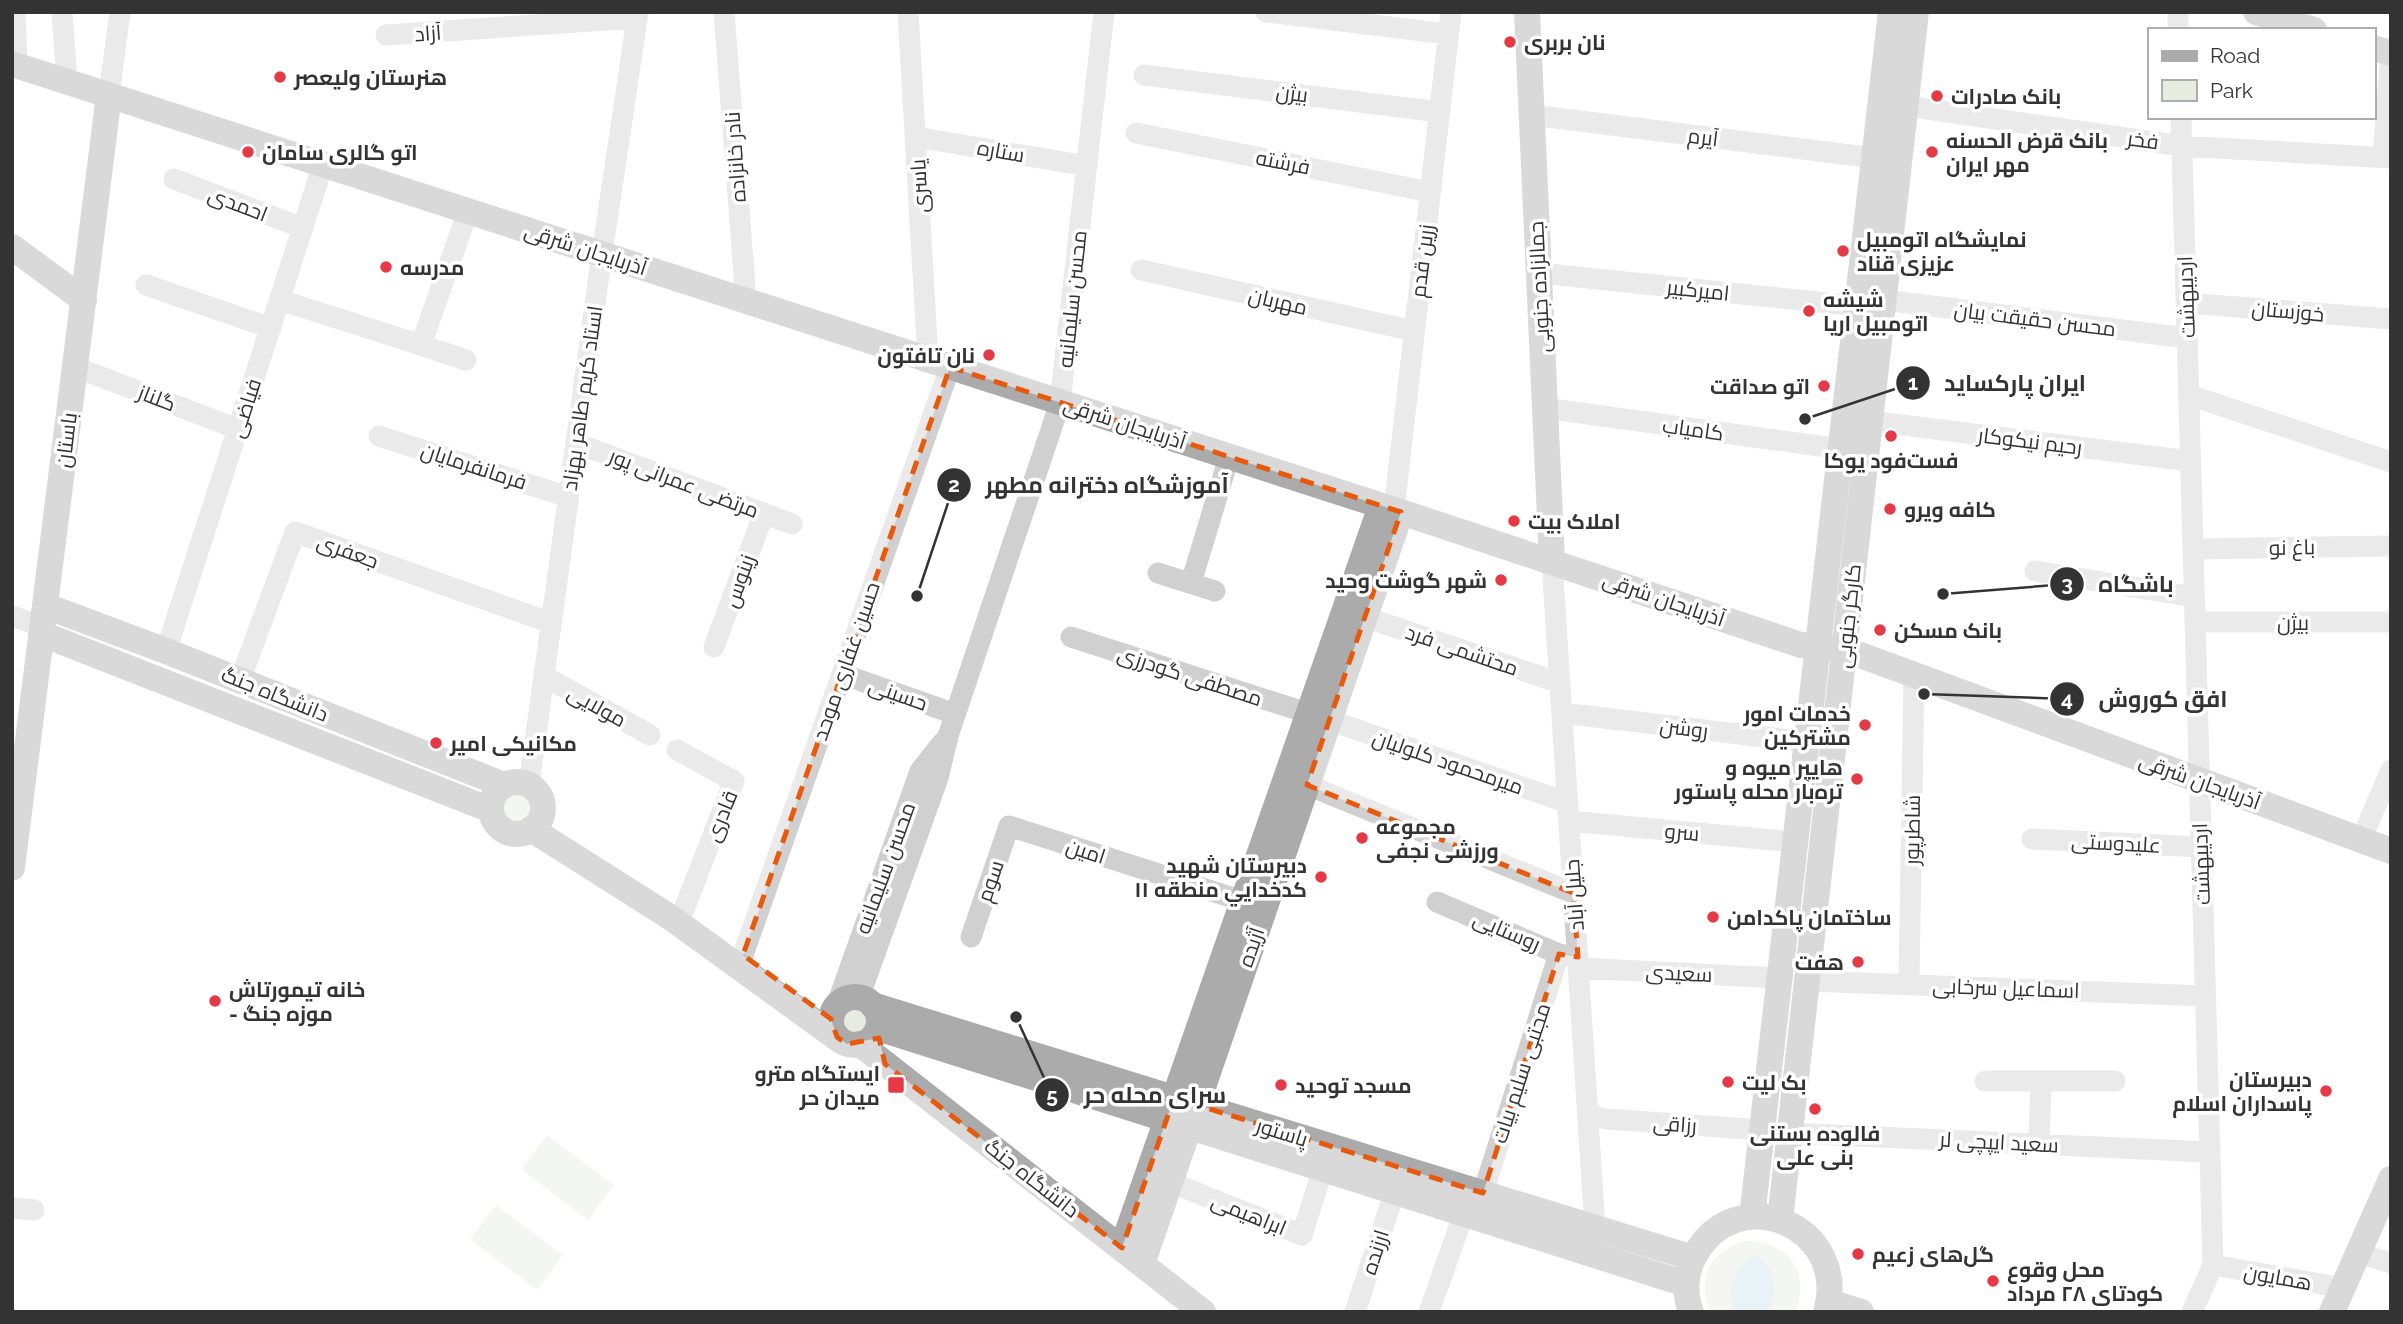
<svg xmlns="http://www.w3.org/2000/svg" width="2403" height="1324" viewBox="0 0 2403 1324" font-family="Raleway,Cairo,sans-serif">
	<style>
		.green { fill: #e6ecdf }
		.water { fill: #cfe2ee }
		.lines { fill: none; stroke-linecap: round; stroke-linejoin: round }
		.minor { stroke: #d0d0d0; stroke-width: 21 }
		.major { stroke: #ababab; stroke-width: 26 }
		.marked { fill: none; stroke: #e8590c; stroke-width: 5; stroke-dasharray: 14 9; stroke-linejoin: round }
		.poi-dot { fill: #e63946; stroke: #fff; stroke-width: 2.5 }
		.labels { text-anchor: middle; dominant-baseline: central; stroke-width: 7; stroke-linejoin: round; paint-order: stroke }
		.street-label { font-size: 21px; fill: #333; stroke: #fff }
		.poi-label { font-size: 21px; font-weight: bold; fill: #333; stroke: #fff; text-anchor: start }
		.leader { fill: none; stroke: #333; stroke-width: 2.5 }
		.callout-dot { fill: #333; stroke: #fff; stroke-width: 2.5 }
		.mark-label { font-size: 21px; text-anchor: middle; font-weight: bold; fill: #fff }
		.callout-label { font-size: 23px; text-anchor: middle; font-weight: bold; fill: #333; stroke: #fff; stroke-width: 7; stroke-linejoin: round; paint-order: stroke }
	</style>
	<rect width="100%" height="100%" fill="#fff"/>
	<path class="green" d="M501 807a16 16 0 1 1 32 0a16 16 0 1 1-32 0Z
		M843 1021a12 12 0 1 1 24 0a12 12 0 1 1-24 0Z
		M547,1135L614,1185L588,1220L521,1169Z
		M496,1205L563,1255L537,1290L470,1239Z
		M1744,1241C1788,1240 1810,1270 1796,1312H1710C1696,1278 1710,1252 1744,1241Z"/>
	<path class="water" d="M1754,1256C1777,1264 1778,1292 1768,1312H1735C1726,1290 1734,1268 1754,1256Z"/>
	<g class="lines">
		<path class="minor" d="M15,12L17,66
			M62,12L67,82
			M724,12L746,301
			M908,12L928,360
			M1266,12L1448,34
			M2178,12V30
			M386,35L637,18
			M1144,75L1439,112
			M109,95L120,12
			M1906,106L2182,146L2391,158
			M1532,115L1874,158
			M2181,117L2213,1265L2192,1312
			M1136,133L1430,192
			M916,137L1087,166
			M2383,157L2391,53
			M174,179L303,228
			M1141,270L1414,331
			M1539,273L1857,306
			M146,285L271,328
			M280,300L421,345L468,211
			M1884,300L2187,338
			M2186,303L2391,319
			M421,345L466,360
			M75,367L238,429
			M2189,395L2391,462
			M1545,408L1841,449
			M1870,421L2190,461
			M379,436L568,497
			M576,443L792,524
			M1394,510L1451,12
			M2193,549L2391,546
			M1552,562L1595,1228
			M2035,571L2194,597
			M1158,573L1215,591
			M1191,583L1229,457
			M12,616L43,627
			M1365,617L1560,683
			M2195,622H2391
			M1071,637L1329,720L1568,803
			M714,647L764,513
			M166,651L323,165
			M842,674L955,714
			M544,676L650,735
			M240,680L295,532L551,623
			M1562,713L1807,742
			M677,750L734,781L683,912
			M529,785L600,268L638,12
			M1307,785L1573,893
			M1569,821L1795,842
			M2032,839L2201,847
			M2361,840L2391,770
			M1437,902L1559,954L1571,956
			M971,937L1009,826L1243,901
			M743,955L950,367
			M1579,968L1780,978
			M1807,981L2205,996
			M1909,984L1914,675
			M859,998L938,778L948,736L1060,403L1104,12
			M836,1007L920,771L943,742
			M1985,1081H2115
			M1588,1114L1606,1119L1762,1130
			M1789,1133L2209,1152
			M2039,1144L2041,1081
			M1170,1182L1302,1235L1323,1169
			M1483,1193L1559,954
			M12,1208L34,1210
			M2358,1253L2391,1263
			M2213,1265L2343,1288
			M1355,1312L1395,1191
			M1429,1312L1464,1213"/>
		<path class="major" d="M1527,12L1552,562
			M2256,12L2314,30
			M2373,48L2391,53
			M12,64L1401,512L1801,645L1844,649L2391,851
			M12,247L84,300
			M46,606L166,651L504,785
			M42,634L491,810
			M491 808a26 26 0 1 1 52 0a26 26 0 1 1-52 0Z
			M531,829L670,917L841,1041
			M12,868L109,95
			M831 1021a24 24 0 1 1 48 0a24 24 0 1 1-48 0Z
			M872,1005L1693,1258
			M878,1028L1686,1284
			M860,1044L1203,1312
			M1752,1217L1891,12
			M1780,1220L1916,12
			M1122,1248L1381,506
			M1142,1264L1401,512
			M1829,1302L1861,1312
			M1691,1312C1684,1294 1685,1272 1695,1255C1737,1178 1851,1227 1826,1312
			M2332,1312L2391,1179"/>
	</g>
	<path d="M0 0H2403V1324H0ZM950,367L1401,512L1307,785L1573,893L1578,957L1559,954L1483,1193L1174,1098L1122,1248L885,1064L879,1038L847,1044L837,1037L831,1019L743,955Z" fill="#fff" fill-opacity=".55" fill-rule="evenodd"/>
	<path class="marked" d="M950,367L1401,512L1307,785L1573,893L1578,957L1559,954L1483,1193L1174,1098L1122,1248L885,1064L879,1038L847,1044L837,1037L831,1019L743,955Z"/>
	<g class="poi-dot">
		<circle cx="1510" cy="42" r="7"/>
		<circle cx="280" cy="77" r="7"/>
		<circle cx="1937" cy="96" r="7"/>
		<circle cx="248" cy="152" r="7"/>
		<circle cx="1932" cy="152" r="7"/>
		<circle cx="1843" cy="251" r="7"/>
		<circle cx="386" cy="267" r="7"/>
		<circle cx="1809" cy="311" r="7"/>
		<circle cx="989" cy="355" r="7"/>
		<circle cx="1824" cy="386" r="7"/>
		<circle cx="1891" cy="436" r="7"/>
		<circle cx="1890" cy="509" r="7"/>
		<circle cx="1514" cy="521" r="7"/>
		<circle cx="1501" cy="580" r="7"/>
		<circle cx="1880" cy="630" r="7"/>
		<circle cx="1865" cy="725" r="7"/>
		<circle cx="436" cy="743" r="7"/>
		<circle cx="1857" cy="779" r="7"/>
		<circle cx="1362" cy="838" r="7"/>
		<circle cx="1321" cy="877" r="7"/>
		<circle cx="1713" cy="917" r="7"/>
		<circle cx="1858" cy="962" r="7"/>
		<circle cx="215" cy="1001" r="7"/>
		<circle cx="1728" cy="1082" r="7"/>
		<rect x="887" y="1076" width="18" height="18" rx="3.5"/>
		<circle cx="1281" cy="1085" r="7"/>
		<circle cx="2326" cy="1091" r="7"/>
		<circle cx="1815" cy="1109" r="7"/>
		<circle cx="1858" cy="1254" r="7"/>
		<circle cx="1993" cy="1281" r="7"/>
	</g>
	<g class="labels">
		<g class="street-label">
			<text transform="translate(428 33) rotate(-4)">آزاد</text>
			<text transform="translate(1292 93) rotate(7)">بیژن</text>
			<text transform="translate(1703 137) rotate(7)">آیرم</text>
			<text transform="translate(2143 140) rotate(8)">فخر</text>
			<text transform="translate(1001 151) rotate(10)">ستاره</text>
			<text transform="translate(735 157) rotate(-94)">نادر خانزاده</text>
			<text transform="translate(1283 162) rotate(11)">فرشته</text>
			<text transform="translate(919 186) rotate(-93)">یاسری</text>
			<text transform="translate(238 204) rotate(21)">احمدی</text>
			<text transform="translate(586 249) rotate(18)">آذربایجان شرقی</text>
			<text transform="translate(1422 261) rotate(-83)">زرین قدم</text>
			<text transform="translate(1539 287) rotate(-93)">جمالزاده جنوبی</text>
			<text transform="translate(1698 290) rotate(6)">امیرکبیر</text>
			<text transform="translate(2186 297) rotate(-92)">اردیبهشت</text>
			<text transform="translate(1072 299) rotate(-84)">محسن سلیمانیه</text>
			<text transform="translate(1278 301) rotate(13)">مهربان</text>
			<text transform="translate(2288 311) rotate(5)">خوزستان</text>
			<text transform="translate(2035 319) rotate(7)">محسن حقیقت بیان</text>
			<text transform="translate(157 398) rotate(21)">گلناز</text>
			<text transform="translate(582 398) rotate(-82)">استاد کریم طاهر بهزاد</text>
			<text transform="translate(245 408) rotate(-72)">فیاضی</text>
			<text transform="translate(1125 423) rotate(18)">آذربایجان شرقی</text>
			<text transform="translate(1693 429) rotate(8)">کامیاب</text>
			<text transform="translate(66 440) rotate(-83)">باستان</text>
			<text transform="translate(2030 441) rotate(7)">رحیم نیکوکار</text>
			<text transform="translate(474 466) rotate(18)">فرمانفرمایان</text>
			<text transform="translate(684 483) rotate(21)">مرتضی عمرانی پور</text>
			<text transform="translate(2292 547) rotate(-1)">باغ نو</text>
			<text transform="translate(348 551) rotate(20)">جعفری</text>
			<text transform="translate(739 581) rotate(-70)">زینوس</text>
			<text transform="translate(1664 599) rotate(19)">آذربایجان شرقی</text>
			<text transform="translate(1848 616) rotate(-84)">کارگر جنوبی</text>
			<text x="2293" y="622">بیژن</text>
			<text transform="translate(1462 650) rotate(19)">محتشمی فرد</text>
			<text transform="translate(846 661) rotate(-71)">حسین غفاری موحد</text>
			<text transform="translate(1190 676) rotate(18)">مصطفی گودرزی</text>
			<text transform="translate(275 694) rotate(22)">دانشگاه جنگ</text>
			<text transform="translate(898 694) rotate(19)">حسینی</text>
			<text transform="translate(597 706) rotate(29)">مولایی</text>
			<text transform="translate(1684 728) rotate(7)">روشن</text>
			<text transform="translate(1448 762) rotate(19)">میرمحمود کلولیان</text>
			<text transform="translate(2200 781) rotate(20)">آذربایجان شرقی</text>
			<text transform="translate(721 816) rotate(-68)">قادری</text>
			<text transform="translate(1912 830) rotate(-89)">شاطرپور</text>
			<text transform="translate(1682 832) rotate(5)">سرو</text>
			<text transform="translate(2116 843) rotate(3)">علیدوستی</text>
			<text transform="translate(1086 851) rotate(18)">امین</text>
			<text transform="translate(2201 864) rotate(-92)">اردیبهشت</text>
			<text transform="translate(885 868) rotate(-70)">محسن سلیمانیه</text>
			<text transform="translate(990 881) rotate(-71)">سوم</text>
			<text transform="translate(1574 895) rotate(-94)">جلیل آباد</text>
			<text transform="translate(1507 931) rotate(23)">روستایی</text>
			<text transform="translate(1251 947) rotate(-71)">آژیده</text>
			<text transform="translate(1679 973) rotate(3)">سعیدی</text>
			<text transform="translate(2006 988) rotate(2)">اسماعیل سرخابی</text>
			<text transform="translate(1521 1073) rotate(-72)">مجتبی سلیم بیات</text>
			<text transform="translate(1675 1124) rotate(4)">رزاقی</text>
			<text transform="translate(1282 1132) rotate(17)">پاستور</text>
			<text transform="translate(1999 1142) rotate(3)">سعید ایپچی لر</text>
			<text transform="translate(1032 1178) rotate(38)">دانشگاه جنگ</text>
			<text transform="translate(1249 1214) rotate(22)">ابراهیمی</text>
			<text transform="translate(1375 1252) rotate(-72)">ارزنده</text>
			<text transform="translate(2278 1277) rotate(10)">همایون</text>
		</g>
		<g class="poi-label">
			<text x="1524" y="42">نان بربری</text>
			<text x="294" y="77">هنرستان ولیعصر</text>
			<text x="1951" y="96">بانک صادرات</text>
			<text x="1946" y="140">بانک قرض الحسنه<tspan x="1946" dy="24">مهر ایران</tspan></text>
			<text x="262" y="152">اتو گالری سامان</text>
			<text x="1857" y="239">نمایشگاه اتومبیل<tspan x="1857" dy="24">عزیزی قناد</tspan></text>
			<text x="400" y="267">مدرسه</text>
			<text x="1823" y="299">شیشه<tspan x="1823" dy="24">اتومبیل اریا</tspan></text>
			<text x="975" y="355" text-anchor="end">نان تافتون</text>
			<text x="1810" y="386" text-anchor="end">اتو صداقت</text>
			<text x="1891" y="460" text-anchor="middle">فست‌فود یوکا</text>
			<text x="1904" y="509">کافه ویرو</text>
			<text x="1528" y="521">املاک بیت</text>
			<text x="1487" y="580" text-anchor="end">شهر گوشت وحید</text>
			<text x="1894" y="630">بانک مسکن</text>
			<text x="1851" y="713" text-anchor="end">خدمات امور<tspan x="1851" dy="24">مشترکین</tspan></text>
			<text x="450" y="743">مکانیکی امیر</text>
			<text x="1843" y="767" text-anchor="end">هایپر میوه و<tspan x="1843" dy="24">تره‌بار محله پاستور</tspan></text>
			<text x="1376" y="826">مجموعه<tspan x="1376" dy="24">ورزشی نجفی</tspan></text>
			<text x="1307" y="865" text-anchor="end">دبيرستان شهيد<tspan x="1307" dy="24">كدخدايي منطقه ١١</tspan></text>
			<text x="1727" y="917">ساختمان پاکدامن</text>
			<text x="1844" y="962" text-anchor="end">هفت</text>
			<text x="229" y="989">خانه تیمورتاش<tspan x="229" dy="24">- موزه جنگ</tspan></text>
			<text x="880" y="1073" text-anchor="end">ایستگاه مترو<tspan x="880" dy="24">میدان حر</tspan></text>
			<text x="2312" y="1079" text-anchor="end">دبیرستان<tspan x="2312" dy="24">پاسداران اسلام</tspan></text>
			<text x="1742" y="1082">بک لیت</text>
			<text x="1295" y="1085">مسجد توحید</text>
			<text x="1815" y="1133" text-anchor="middle">فالوده بستنی<tspan x="1815" dy="24">بنی علی</tspan></text>
			<text x="1872" y="1254">گل‌های زعیم</text>
			<text x="2007" y="1269">محل وقوع<tspan x="2007" dy="24">کودتای ۲۸ مرداد</tspan></text>
		</g>
	</g>
	<path class="leader" d="M1805 419L1913 383M917 596L954 485M1943 594L2067 584M1924 694L2067 699M1016 1017L1052 1095"/>
	<g class="callout-dot">
		<circle cx="1805" cy="419" r="7"/>
		<circle cx="917" cy="596" r="7"/>
		<circle cx="1943" cy="594" r="7"/>
		<circle cx="1924" cy="694" r="7"/>
		<circle cx="1016" cy="1017" r="7"/>
		<circle cx="1913" cy="383" r="18"/>
		<circle cx="954" cy="485" r="18"/>
		<circle cx="2067" cy="584" r="18"/>
		<circle cx="2067" cy="699" r="18"/>
		<circle cx="1052" cy="1095" r="18"/>
	</g>
	<g class="mark-label">
		<text x="1913" y="390">1</text>
		<text x="954" y="492">2</text>
		<text x="2067" y="591">3</text>
		<text x="2067" y="706">4</text>
		<text x="1052" y="1103">5</text>
	</g>
	<g class="callout-label">
		<text x="2015" y="391">ایران پارکساید</text>
		<text x="1107" y="493">آموزشگاه دخترانه مطهر</text>
		<text x="2136" y="592">باشگاه</text>
		<text x="2163" y="707">افق کوروش</text>
		<text x="1155" y="1103">سرای محله حر</text>
	</g>
	<rect width="2403" height="1324" fill="none" stroke="#333333" stroke-width="28"/>
	<rect x="2148" y="28" width="228" height="91" fill="#ffffff" stroke="#adadad" stroke-width="2"/>
	<rect x="2162" y="51" width="35" height="10" fill="#ababab" stroke="#adadad" stroke-width="2"/>
	<text x="2210" y="63" font-size="21" fill="#333333">Road</text>
	<rect x="2162" y="80" width="35" height="21" fill="#e6ecdf" stroke="#adadad" stroke-width="2"/>
	<text x="2210" y="98" font-size="21" fill="#333333">Park</text>
</svg>
